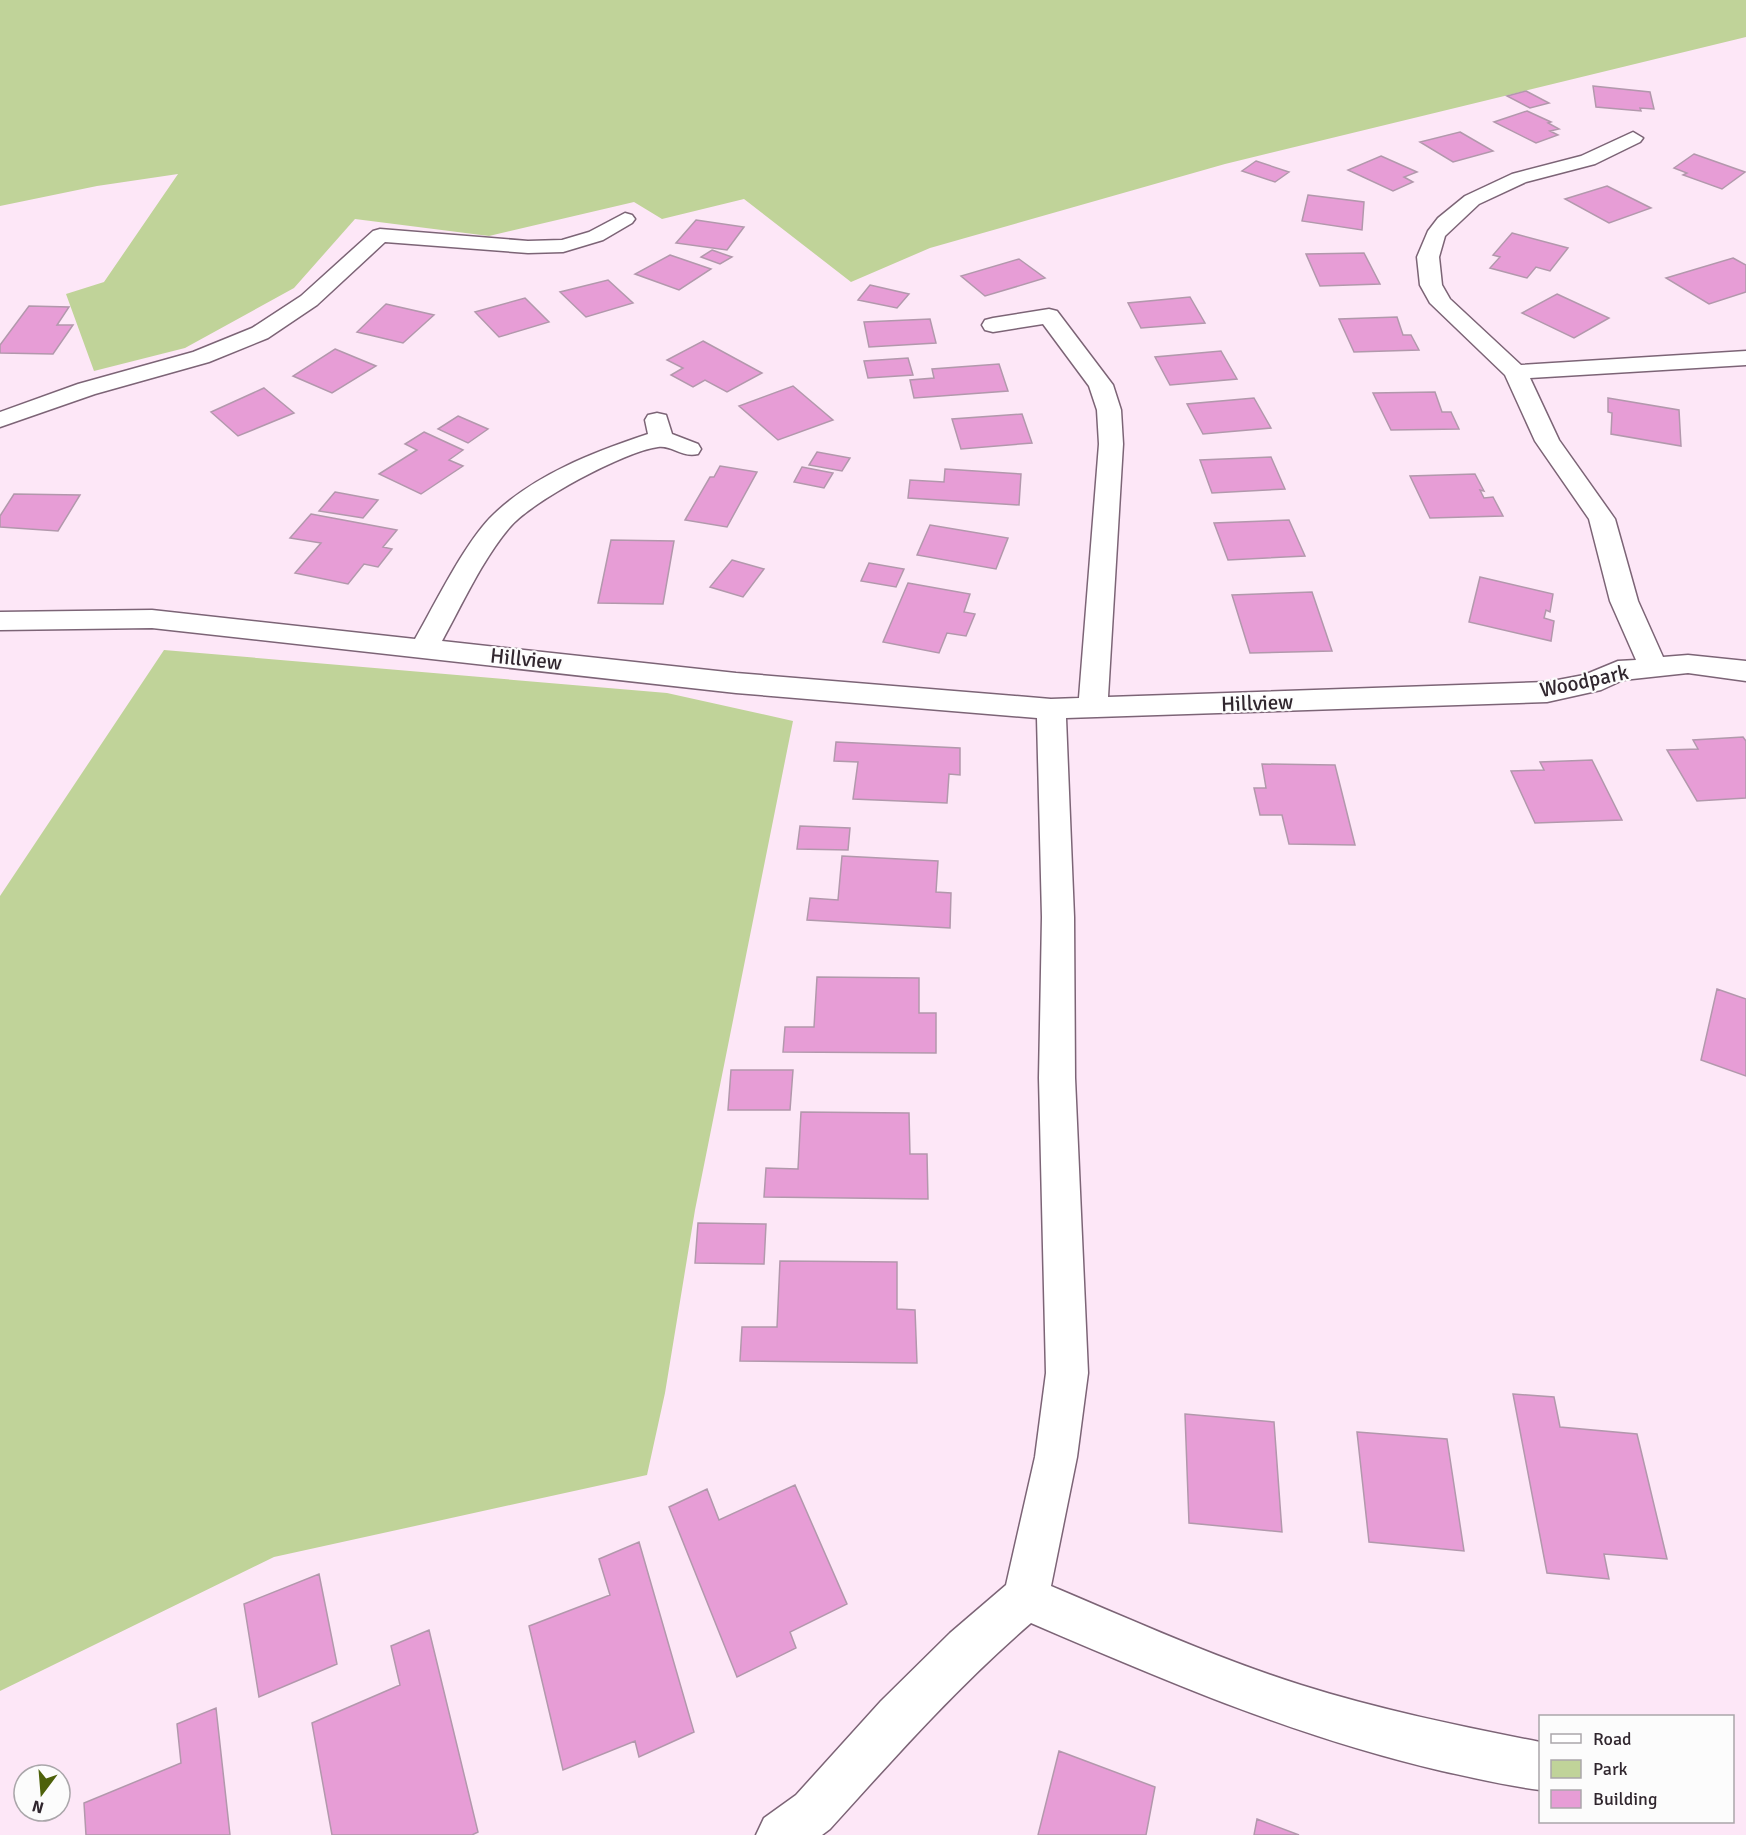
<svg xmlns="http://www.w3.org/2000/svg" width="1746" height="1835" viewBox="0 0 1746 1835" font-family="Signika,sans-serif">
	<style>
		.green { fill: #c0d399 }
		.building { fill: #e79dd6; stroke: #b298ac; stroke-width: 1.5 }
		.lines { fill: none; stroke-linecap: round; stroke-linejoin: round }
		.street-casing { stroke: #7c6476; stroke-width: 3 }
		.street { fill: #fff; fill-rule: evenodd }
		.labels { text-anchor: middle; dominant-baseline: central; stroke-width: 4.5; stroke-linejoin: round; paint-order: stroke }
		.street-label { font-size: 21px; fill: #30262e; stroke: #fcfcfc }
	</style>
	<rect width="100%" height="100%" fill="#fde7f7"/>
	<path class="green" d="M0,0H1746V37L1225,164L930,248L851,282L744,199L662,219L634,202L489,236L355,219L294,288L185,348L94,371L66,294L104,282L178,174L97,186L0,206Z
		M164,650L667,693L793,721L695,1210L665,1393L647,1475L274,1557L0,1691V896Z"/>
	<path class="building" d="M1593,86L1650,92L1654,109L1640,108L1641,111L1596,107Z
		M1526,91L1549,103L1530,108L1507,96Z
		M1527,111L1551,122L1548,123L1559,129L1550,131L1558,135L1536,143L1494,122Z
		M1460,132L1493,151L1453,162L1420,142Z
		M1694,154L1745,172L1722,189L1683,175L1687,173L1674,168Z
		M1381,156L1417,172L1404,177L1413,182L1393,191L1348,170Z
		M1256,161L1289,172L1275,182L1242,171Z
		M1607,186L1651,208L1609,223L1565,199Z
		M1308,195L1364,202L1362,230L1302,221Z
		M696,220L744,227L727,250L676,243Z
		M1512,233L1568,248L1550,271L1536,267L1527,278L1490,268L1500,257L1493,255Z
		M712,250L732,257L720,264L701,257Z
		M1364,253L1380,284L1320,286L1306,254Z
		M670,255L711,269L679,290L635,274Z
		M1733,258L1746,265V292L1709,304L1666,278Z
		M1019,259L1045,278L985,296L961,276Z
		M608,280L633,303L586,317L560,292Z
		M870,285L909,294L897,308L858,300Z
		M1557,294L1609,318L1574,338L1522,313Z
		M1190,297L1205,323L1141,328L1128,303Z
		M525,298L549,322L499,337L475,312Z
		M386,304L434,315L403,343L357,332Z
		M29,306L69,307L57,325H73L53,354L0,353V345Z
		M1397,317L1403,335H1411L1419,350L1354,352L1339,319Z
		M930,319L936,343L869,347L864,322Z
		M703,341L762,373L727,392L705,380L693,387L671,375L683,368L667,360Z
		M335,349L376,366L332,393L293,376Z
		M1221,351L1237,379L1170,385L1155,357Z
		M908,358L913,375L868,378L864,361Z
		M999,364L1008,391L914,398L910,380L934,378L932,369Z
		M793,386L833,420L778,440L739,406Z
		M264,388L294,413L238,436L211,412Z
		M1435,392L1442,412H1451L1459,429L1391,430L1373,393Z
		M1254,398L1271,428L1203,434L1187,404Z
		M1608,398L1679,410L1681,446L1611,434L1612,413L1608,412Z
		M1022,414L1032,443L961,449L952,419Z
		M458,416L488,429L468,443L438,429Z
		M424,432L463,450L449,460L463,466L421,494L379,474L417,450L405,444Z
		M817,452L850,458L842,471L809,465Z
		M1271,457L1285,489L1212,493L1200,460Z
		M720,466L757,472L727,527L685,520L710,477H714Z
		M802,467L833,473L824,488L794,482Z
		M945,469L1021,474L1019,505L908,498L910,480L944,482Z
		M1475,474L1484,491L1480,490L1484,498L1493,497L1503,516L1430,518L1410,476Z
		M335,492L378,500L363,518L319,511Z
		M14,494L80,495L58,531L0,527V516Z
		M311,514L397,530L383,547L392,549L378,567L364,564L348,584L295,573L321,543L290,538Z
		M1289,520L1305,556L1228,560L1214,523Z
		M930,525L1008,538L996,569L917,555Z
		M611,540L674,541L663,604L598,603Z
		M732,560L764,569L743,597L710,587Z
		M869,563L904,569L896,587L861,581Z
		M1480,577L1553,594L1550,612L1546,610L1544,618L1554,621L1551,641L1469,622Z
		M908,583L970,594L964,612L975,614L966,636L947,633L939,653L883,642Z
		M1312,592L1332,651L1250,653L1232,595Z
		M1743,737L1746,741V798L1697,801L1667,750L1698,749L1693,740Z
		M836,742L960,748V775L949,774L947,803L853,799L858,762L834,761Z
		M1592,760L1622,820L1535,823L1511,771L1544,770L1540,762Z
		M1262,764L1335,765L1355,845L1289,844L1282,815H1260L1254,788H1266Z
		M800,826L850,828L848,850L797,849Z
		M842,856L938,861L936,892L951,893L950,928L807,920L810,898L838,900Z
		M817,977L919,978V1013H936V1053L783,1052L785,1027H814Z
		M1717,989L1746,999V1076L1701,1060Z
		M731,1070H793L790,1110H728Z
		M801,1112L909,1113L910,1154H927L928,1199L764,1197L766,1168L798,1169Z
		M698,1223L766,1224L764,1264L695,1263Z
		M780,1261L897,1262V1309L915,1310L917,1363L740,1361L742,1327H777Z
		M1513,1394L1554,1397L1560,1427L1637,1434L1667,1559L1604,1554L1609,1579L1547,1573Z
		M1185,1414L1274,1422L1282,1532L1189,1523Z
		M1357,1432L1447,1439L1464,1551L1369,1542Z
		M795,1485L847,1604L790,1632L796,1648L737,1677L669,1507L707,1489L719,1520Z
		M639,1542L694,1732L639,1757L635,1741L563,1770L529,1626L610,1595L599,1559Z
		M319,1574L337,1664L259,1697L244,1604Z
		M429,1630L478,1832L472,1835H332L312,1723L400,1685L391,1646Z
		M216,1708L230,1835H86L84,1803L181,1763L177,1724Z
		M1059,1751L1155,1787L1146,1835H1038Z
		M1257,1819L1299,1835H1254Z"/>
	<g class="lines">
		<defs>
			<path id="street" d="M1633,132L1643,138L1640,142L1595,164L1526,182L1479,204L1445,236L1439,257L1442,285L1450,299L1521,365L1746,351V365L1530,378L1559,440L1615,519L1638,601L1663,657L1688,655L1746,661V681L1688,673L1623,680L1601,690L1547,702L1066,718L1074,917L1075,1078L1088,1373L1077,1457L1051,1586C1134,1621 1216,1658 1301,1685C1380,1710 1460,1726 1540,1742V1790C1508,1786 1474,1778 1442,1771C1299,1738 1166,1681 1031,1623C958,1686 895,1757 830,1829L822,1835H756L764,1818L796,1795L881,1701L950,1633L1006,1585L1035,1457L1046,1373L1039,1078L1042,917L1037,718L736,693L152,628L0,630V612L152,610L415,639C435,604 466,540 494,514C536,474 594,452 648,434L645,420L648,415L657,413L666,415L672,434L698,444L701,449L698,454C682,458 672,445 658,447C625,451 532,501 510,527C482,560 463,603 442,641L736,673L1051,699L1079,698L1099,444L1097,410L1089,386L1043,324L993,332L985,330L982,325L985,320L993,318L1049,309L1057,311L1113,385L1121,410L1123,444L1108,697L1547,682L1584,675L1618,661L1636,660L1610,601L1589,519L1535,441L1505,375L1430,303L1420,285L1417,257L1428,231L1438,218L1465,196L1512,174L1581,156Z
				M625,213L632,215L635,219L632,223L603,240L563,252L528,253L385,242L317,305L268,338L209,362L95,394L0,427V412L78,384L193,352L252,328L301,296L373,231L380,229L528,241L562,240L589,232Z"/>
		</defs>
		<use href="#street" class="street-casing"/>
		<use href="#street" class="street"/>
	</g>
	<g class="labels">
		<g class="street-label">
			<text transform="translate(526 659) rotate(6)">Hillview</text>
			<text transform="translate(1584 681) rotate(-12)">Woodpark</text>
			<text transform="translate(1257 703) rotate(-2)">Hillview</text>
		</g>
	</g>
	<rect x="1539" y="1715" width="195" height="108" fill="#fcfcfc" stroke="#aaa6aa" stroke-width="1.5"/>
	<rect x="1551" y="1734" width="30" height="9" fill="#ffffff" stroke="#aaa6aa" stroke-width="1.5"/>
	<text x="1593" y="1745" font-size="18" fill="#30262e">Road</text>
	<rect x="1551" y="1760" width="30" height="18" fill="#c0d399" stroke="#aaa6aa" stroke-width="1.5"/>
	<text x="1593" y="1775" font-size="18" fill="#30262e">Park</text>
	<rect x="1551" y="1790" width="30" height="18" fill="#e79dd6" stroke="#aaa6aa" stroke-width="1.5"/>
	<text x="1593" y="1805" font-size="18" fill="#30262e">Building</text>
	<g transform="translate(42 1793) rotate(196)"><circle r="28" fill="#fcfcfc" stroke="#aaa6aa" stroke-width="1.5"/>
	<path d="M0-4.5L10 22L0 15L-10 22Z" fill="#4d610a"/>
	<text y="-9" font-size="16" font-weight="bold" text-anchor="middle" fill="#30262e">N</text>
	</g>
</svg>
